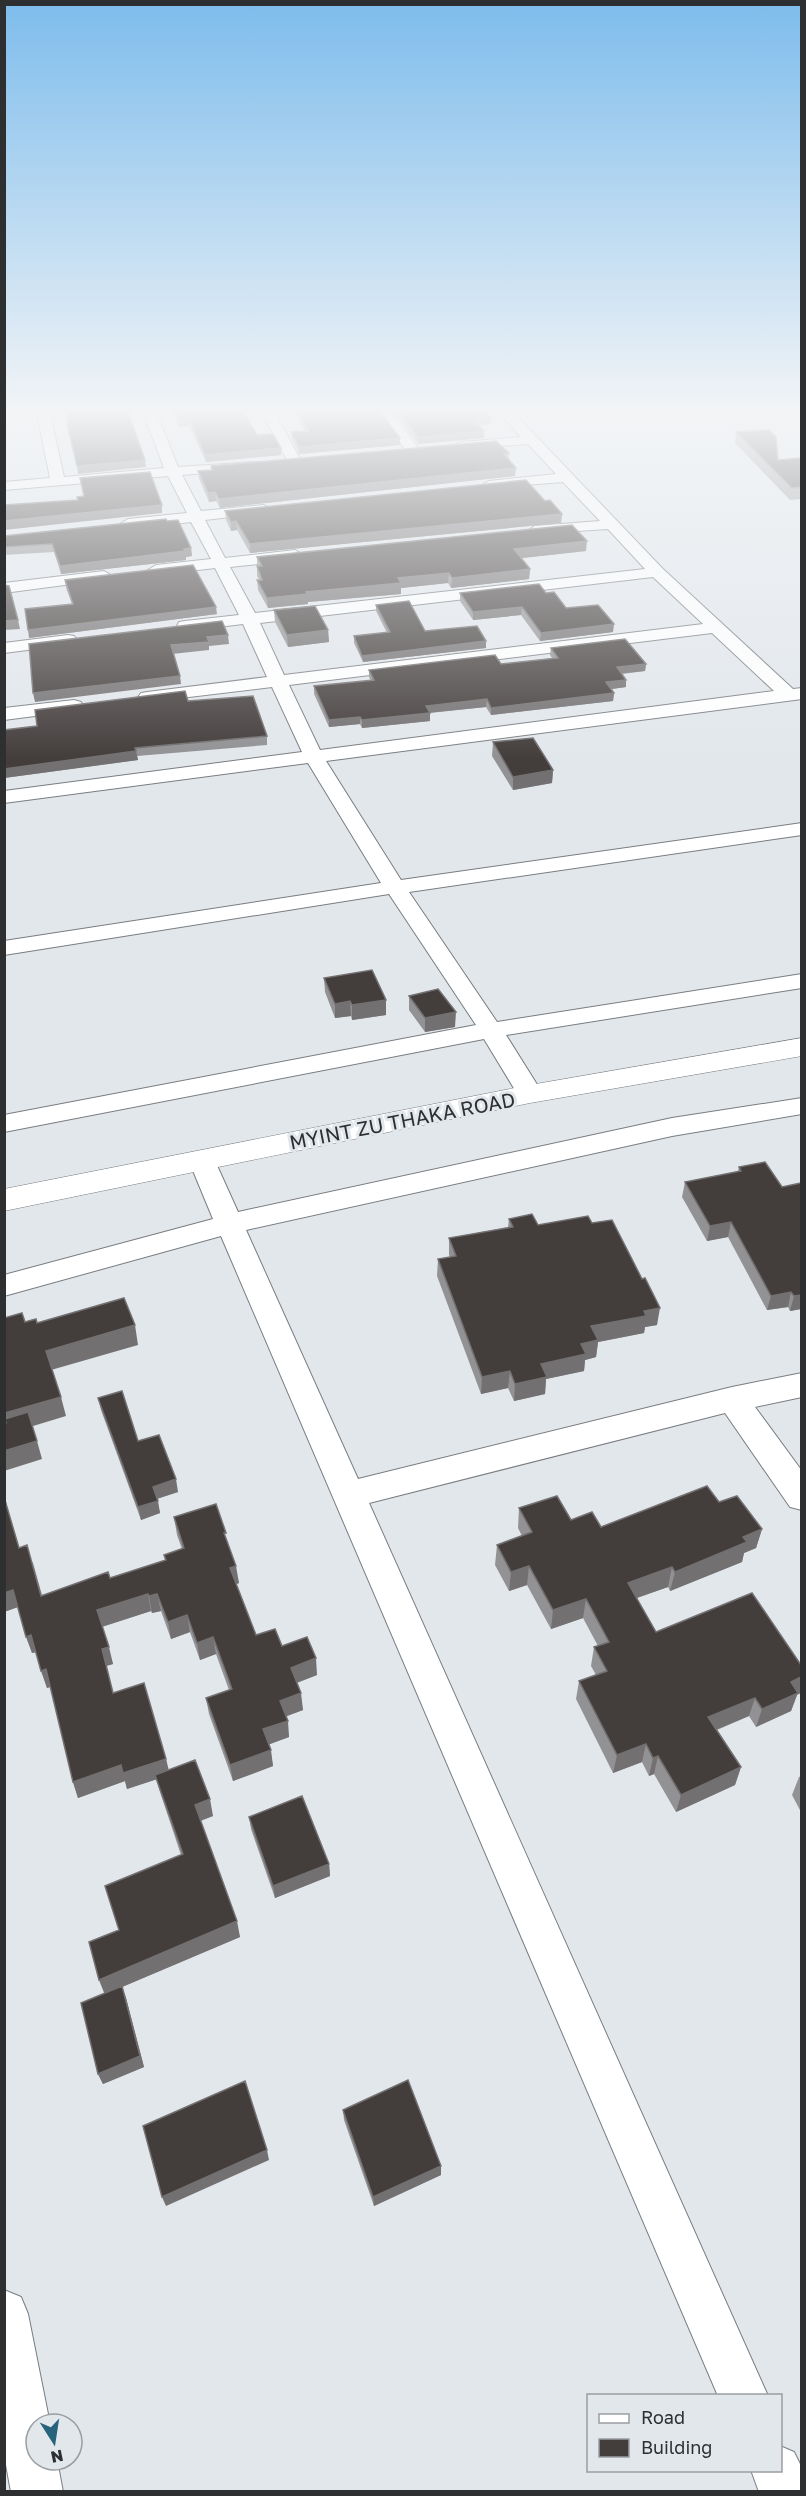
<svg xmlns="http://www.w3.org/2000/svg" width="806" height="2496" viewBox="0 0 806 2496" font-family="'Golos Text',sans-serif">
	<style>
		.lines { fill: none; stroke-linecap: round; stroke-linejoin: round }
		.street-casing { stroke: #797d81; stroke-width: 2 }
		.secondary-casing { stroke: #797d81; stroke-width: 1 }
		.street { fill: #fff; fill-rule: evenodd }
		.secondary { fill: #fff; fill-rule: evenodd }
		.wall { fill: #929294 }
		.shaded-wall { fill: #737071 }
		.building { fill: #433d3c; stroke: #737071; stroke-width: 1.5 }
		.labels { text-anchor: middle; dominant-baseline: central; stroke-width: 6; stroke-linejoin: round; paint-order: stroke }
		.street-label { font-size: 20px; fill: #2d2f31; stroke: #e2e7ec }
	</style>
	<rect width="100%" height="100%" fill="#e2e7ec"/>
	<g class="lines">
		<defs>
			<path id="street" d="M36,409H49L64,477L164,468L142,409H155L178,467L256,462L258,465L256,468L251,469L182,475L201,511L264,505L271,509L264,513L205,520L225,558L295,550L303,555L295,560L230,567L255,613L645,569L608,529L530,534L527,531L535,526L600,521L563,482L484,488L482,485L489,481L556,474L528,444L456,449L454,446L461,442L521,437L496,409H510L663,569L793,689L802,688V699L326,761L401,880L802,823V835L409,892L497,1022L802,974V988L506,1035L543,1094L539,1100L530,1102L521,1100L484,1039L4,1132V1115L476,1025L389,894L4,955V941L381,883L308,763L4,803V791L302,752L272,687L147,702L141,701L138,697L141,693L147,692L267,677L243,624L185,631L179,630L177,626L179,622L185,621L239,615L215,568L156,575L148,570L156,565L211,559L191,522L128,529L120,524L128,519L187,513L168,476L4,490V482L50,478ZM653,577L703,624L284,675L260,623ZM712,633L774,691L320,750L289,685Z
				M260,409H273L301,461L299,464H289Z
				M376,409H389L419,449L417,452H407Z
				M104,571L112,576L110,579L4,593V583Z
				M68,635L74,636L77,640L74,644L4,653V643Z
				M74,700L81,702L83,706L81,710L4,720V708Z
				M802,1098V1114L672,1136L246,1230L358,1479L732,1387L802,1373V1397L755,1407L802,1471V1510L790,1507L725,1413L369,1503L768,2396H718L221,1236L4,1296V1275L213,1219L189,1161L192,1155L202,1152L212,1155L215,1161L238,1212L672,1118Z
				M4,2290L21,2297L28,2314L50,2424H36V2460H57L63,2492H11L4,2454Z
				M780,2446L794,2452L802,2468V2492H759L751,2470H780Z"/>
			<path id="secondary" d="M802,1038V1056L530,1103L4,1211V1189L530,1085Z"/>
		</defs>
		<use href="#street" class="street-casing"/>
		<use href="#secondary" class="secondary-casing"/>
		<use href="#street" class="street"/>
		<use href="#secondary" class="secondary"/>
	</g>
	<path class="wall" d="M171,409H242L257,435L281,455L206,462L189,426L179,427Z
		M292,409H348L400,445L299,454L292,439L291,432L305,431Z
		M395,409H484L491,417V424L479,425L484,438L418,444L395,414Z
		M736,432L778,460L801,458V499L790,500L735,443Z
		M509,453V459L515,476L220,508L216,501L209,502L199,479L198,471L211,470V466Z
		M545,501L562,514L561,523L250,553L237,530L231,531L226,520L225,511Z
		M167,521L191,548L192,556L186,557V560L61,574L54,552L4,555V536Z
		M586,551L521,558L530,569L529,579L451,588L448,583L401,588V594L308,602V604L268,608L258,590L257,580H259L257,576V557Z
		M65,580L217,614L29,638L72,604L66,588Z
		M460,593H546L566,608L613,632L540,641L521,615L473,620L460,601Z
		M376,605L425,631L486,641V648L363,662L354,643V636L387,633L376,611Z
		M274,610L328,630L329,642L288,647L275,622Z
		M551,648L646,664L645,671L622,674L626,687L611,689L614,693L613,701L491,715L486,707L430,713V721L362,728L360,724L329,727L314,694V686L371,681L369,677V670L501,664L552,658L550,655Z
		M188,701L267,736V745L137,756L138,760L4,778V730L37,726Z
		M493,742L553,770L552,783L513,790L492,756Z
		M324,978L386,1000V1015L352,1020L351,1016L335,1018L325,992Z
		M409,996L455,1027L425,1032L409,1010Z
		M765,1162L801,1309L790,1311L788,1307L767,1310L728,1237L707,1241L682,1197L685,1182L738,1171L739,1167Z
		M509,1219L538,1225L592,1223L657,1325L645,1327L644,1333L598,1342L596,1357L585,1360L584,1371L546,1379L545,1394L514,1401L508,1388L481,1394L437,1276L438,1259L450,1257L449,1255V1238L508,1227Z
		M98,1398L138,1441L178,1492L157,1499L160,1513L141,1520L101,1410Z
		M4,1495L19,1548L33,1563L42,1595L110,1578L165,1560L164,1555L182,1549L177,1535L174,1517L227,1543L239,1583L236,1584L256,1635L282,1646L317,1675L297,1683L303,1710L286,1716L289,1737L269,1744L273,1766L233,1781L209,1714L206,1698L229,1690L216,1654L200,1660L190,1632L171,1639L161,1611L152,1613L151,1611L102,1627L113,1664L106,1666L113,1693L166,1759L168,1770L213,1816L201,1821L240,1937L122,1987L126,1998L144,2067L103,2084L98,2074L104,1993L119,1930L181,1855L160,1792L156,1779L127,1789L125,1781L78,1798L73,1782L51,1687L47,1688L36,1652L32,1653L18,1607L4,1612Z
		M719,1502L762,1529L756,1548L744,1553L742,1562L670,1591L668,1587L637,1598L656,1632L797,1695L791,1711L756,1727L749,1716L717,1730L741,1767L735,1785L676,1812L654,1774L649,1776L642,1762L613,1773L576,1699L579,1681L596,1675L591,1666L594,1647L598,1646L583,1618L551,1629L527,1585L509,1591L495,1565L497,1545L522,1536L518,1528L519,1508L601,1527Z
		M801,1776V1812L792,1795L799,1777Z
		M249,1817L329,1864L330,1876L275,1898L251,1829Z
		M343,2110L441,2166V2175L374,2206L344,2120Z"/>
	<path class="shaded-wall" d="M491,417V424L472,426V419Z
		M189,419V426L179,427L178,420Z
		M484,431V438L418,444V437Z
		M400,438V445L299,454V447Z
		M281,448V455L206,462L205,455Z
		M145,460L146,467L78,474L77,466Z
		M516,468L515,476L220,508L219,499Z
		M215,492L216,501L209,502L208,493Z
		M162,505V513L4,530V521Z
		M562,514L561,523L250,553V544Z
		M236,521L237,530L231,531V522Z
		M587,541L586,551L514,559V549Z
		M191,548L192,556L186,557V560L61,574L60,566Z
		M530,569L529,579L451,588L452,578Z
		M449,573L448,583L401,588V594L308,602V604L268,608L267,598L398,578Z
		M216,607L217,614L29,638L28,630Z
		M522,607L521,615L473,620V612Z
		M18,620L20,629L4,630V621Z
		M614,624L613,632L540,641L541,633Z
		M328,630L329,642L288,647L287,635Z
		M228,635L229,644L209,646V650L172,654L171,645L207,637Z
		M486,641V648L363,662L362,656Z
		M646,664L645,671L616,674L617,667Z
		M180,676L181,684L35,702L33,693Z
		M626,680V687L605,690L606,682Z
		M614,693L613,701L491,715V708Z
		M487,699L486,707L426,713V706Z
		M430,713V721L362,728V720Z
		M360,717V724L329,727V720Z
		M136,751L138,760L4,778V769Z
		M553,770L552,783L513,790V777Z
		M386,1000V1015L352,1020V1005Z
		M350,1001L351,1016L335,1018V1004Z
		M456,1012L455,1027L425,1032V1018Z
		M731,1222L728,1237L707,1241L710,1226Z
		M791,1292L788,1307L767,1310L771,1296Z
		M801,1295V1309L790,1311L794,1296Z
		M660,1308L657,1325L645,1327L644,1333L598,1342L596,1357L585,1360L584,1371L546,1379L545,1394L514,1401L515,1384L541,1364L581,1344L591,1326L644,1311Z
		M135,1325L138,1345L51,1370L46,1351Z
		M510,1371L508,1388L481,1394L482,1377Z
		M61,1397L66,1416L10,1433L5,1413Z
		M37,1441L42,1459L4,1471V1451Z
		M176,1479L178,1492L156,1499L153,1487Z
		M158,1501L160,1513L141,1520L138,1507Z
		M762,1529L756,1548L744,1553L742,1562L670,1591L675,1572L743,1537Z
		M236,1566L239,1583L232,1586L230,1568Z
		M529,1566L527,1585L509,1591L511,1572Z
		M672,1567L668,1587L625,1602L628,1583Z
		M13,1590L18,1607L4,1612V1593Z
		M148,1594L151,1611L101,1627L97,1610Z
		M157,1594L161,1611L152,1613L149,1596Z
		M586,1599L583,1618L551,1629L553,1610Z
		M187,1615L190,1632L171,1639L168,1622Z
		M31,1635L36,1652L32,1653L26,1637Z
		M213,1637L216,1654L200,1660L197,1643Z
		M109,1647L113,1664L106,1666L102,1649Z
		M316,1658L317,1675L293,1684L291,1668Z
		M46,1669L52,1686L47,1688L41,1671Z
		M801,1677V1693L797,1695L791,1711L756,1727L762,1709L791,1682Z
		M301,1693L303,1710L282,1718L280,1701Z
		M755,1698L749,1716L703,1735L708,1717Z
		M288,1721L289,1737L265,1746L263,1729Z
		M646,1744L642,1762L613,1773L617,1755Z
		M271,1750L273,1766L233,1781L230,1765Z
		M658,1756L654,1774L649,1776L653,1758Z
		M166,1759L170,1775L127,1789L125,1781L78,1798L73,1782L121,1765Z
		M741,1767L735,1785L676,1812L681,1795Z
		M210,1799L213,1816L199,1821L195,1805Z
		M329,1864L330,1876L275,1898L273,1886Z
		M237,1921L240,1937L122,1987L126,1998L144,2067L103,2084L98,2074L105,1995L99,1980Z
		M267,2150L269,2160L166,2206L162,2197Z
		M441,2166V2175L374,2206L373,2197Z"/>
	<path class="building" d="M66,409H127L145,460L77,466L68,428Z
		M174,409H242L257,435L273,434L281,448L205,455L189,419L178,420Z
		M296,409H348L349,411L378,409L400,438L299,447L291,432L309,431Z
		M397,409H484L491,417L472,419L484,431L418,437Z
		M769,430L776,437L778,460L801,458V487L792,488L736,432Z
		M496,441L509,453L504,454L516,468L219,499L215,492L208,493L198,471L212,470L211,466Z
		M150,472L162,505L4,521V505L78,500L77,497L84,496L80,478Z
		M526,480L545,501L550,500L562,514L250,544L236,521L231,522L225,511Z
		M166,519L167,521L178,520L191,548L184,549L185,551L60,566L52,544L4,547V536Z
		M572,525L587,541L514,549L530,569L452,578L449,573L398,578L401,583L306,592L307,594L267,598L257,580H262L257,566H262L257,557Z
		M193,565L216,607L28,630L25,609L73,604L65,580Z
		M539,584L546,593L554,592L566,608L598,605L614,624L541,633L522,607L473,612L460,593Z
		M4,585L9,586L18,620L4,621Z
		M409,601L425,631L477,626L486,641L362,656L354,636L390,632L376,605Z
		M315,606L328,630L287,635L274,610Z
		M222,621L228,635L207,637L209,642L171,645L180,676L33,693L29,644Z
		M625,639L646,664L617,667L626,680L606,682L614,693L491,708L487,699L426,706L430,713L362,720L360,717L329,720L314,686L374,680L369,670L495,655L501,664L558,658L551,648Z
		M185,691L188,701L253,696L267,736L135,748L136,751L4,769V730L37,726L35,710Z
		M533,738L553,770L513,777L493,742Z
		M372,970L386,1000L352,1005L350,1001L335,1004L324,978Z
		M438,989L456,1012L425,1018L409,996Z
		M765,1162L782,1187L801,1183V1295L794,1296L791,1292L771,1296L731,1222L710,1226L685,1182L741,1171L739,1167Z
		M532,1214L538,1225L588,1216L592,1223L612,1220L642,1279L645,1278L660,1308L644,1311L646,1316L591,1326L598,1340L581,1344L586,1354L541,1364L547,1377L515,1384L510,1371L482,1377L438,1259L456,1256L449,1238L513,1227L509,1219Z
		M124,1298L135,1325L46,1351L61,1397L5,1413L4,1318L22,1313L25,1322L36,1319L37,1323Z
		M122,1391L138,1441L159,1435L176,1479L153,1487L158,1501L138,1507L98,1398Z
		M28,1412L37,1441L4,1451V1424L6,1423L5,1419Z
		M707,1486L719,1502L737,1496L762,1529L743,1537L747,1542L675,1572L672,1567L628,1583L656,1632L752,1593L801,1665V1677L791,1682L798,1693L762,1709L755,1698L708,1717L741,1767L681,1795L658,1756L653,1758L646,1744L617,1755L579,1681L607,1671L594,1647L609,1642L586,1599L553,1610L529,1566L511,1572L497,1545L532,1532L519,1508L557,1496L571,1520L592,1512L601,1527Z
		M4,1497L19,1548L27,1545L41,1596L108,1572L110,1578L166,1560L164,1555L184,1548L174,1517L216,1504L226,1533H224L236,1566L230,1568L256,1635L275,1629L282,1646L307,1637L316,1658L291,1668L301,1693L280,1701L288,1721L263,1729L271,1750L230,1765L206,1698L232,1689L213,1637L197,1643L187,1615L168,1622L157,1594L149,1596L148,1594L97,1610L109,1647L102,1649L113,1693L144,1683L166,1759L123,1773L121,1765L73,1782L46,1669L41,1671L31,1635L26,1637L13,1590L4,1593Z
		M195,1760L210,1799L195,1805L237,1921L99,1980L89,1942L119,1930L105,1886L183,1854L155,1775Z
		M302,1796L329,1864L273,1886L249,1817Z
		M122,1986L140,2056L98,2074L81,2003Z
		M408,2080L441,2166L373,2197L343,2110Z
		M245,2081L267,2150L162,2197L143,2126Z"/>
	<linearGradient id="sky" x2="0" y2="1"><stop stop-color="#7dbcec"/><stop offset="0.54" stop-color="#f2f4f6"/><stop offset="1" stop-color="#f2f4f6" stop-opacity="0"/></linearGradient>
	<rect width="806" height="759" fill="url(#sky)"/>
	<g class="labels">
		<g class="street-label">
			<text transform="translate(402 1120) rotate(-11)">MYINT ZU THAKA ROAD</text>
		</g>
	</g>
	<rect width="806" height="2496" fill="none" stroke="#2d2f31" stroke-width="12"/>
	<rect x="587" y="2394" width="195" height="78" fill="#e2e7ec" stroke="#9a9da1" stroke-width="1.5"/>
	<rect x="599" y="2414" width="30" height="9" fill="#ffffff" stroke="#9a9da1" stroke-width="1.5"/>
	<text x="641" y="2424" font-size="18" fill="#2d2f31">Road</text>
	<rect x="599" y="2439" width="30" height="18" fill="#433d3c" stroke="#9a9da1" stroke-width="1.5"/>
	<text x="641" y="2454" font-size="18" fill="#2d2f31">Building</text>
	<g transform="translate(54 2442) rotate(168)"><circle r="28" fill="#e2e7ec" stroke="#9a9da1" stroke-width="1.5"/>
	<path d="M0-4.5L10 22L0 15L-10 22Z" fill="#27637b"/>
	<text y="-9" font-size="16" font-weight="bold" text-anchor="middle" fill="#2d2f31">N</text>
	</g>
</svg>
